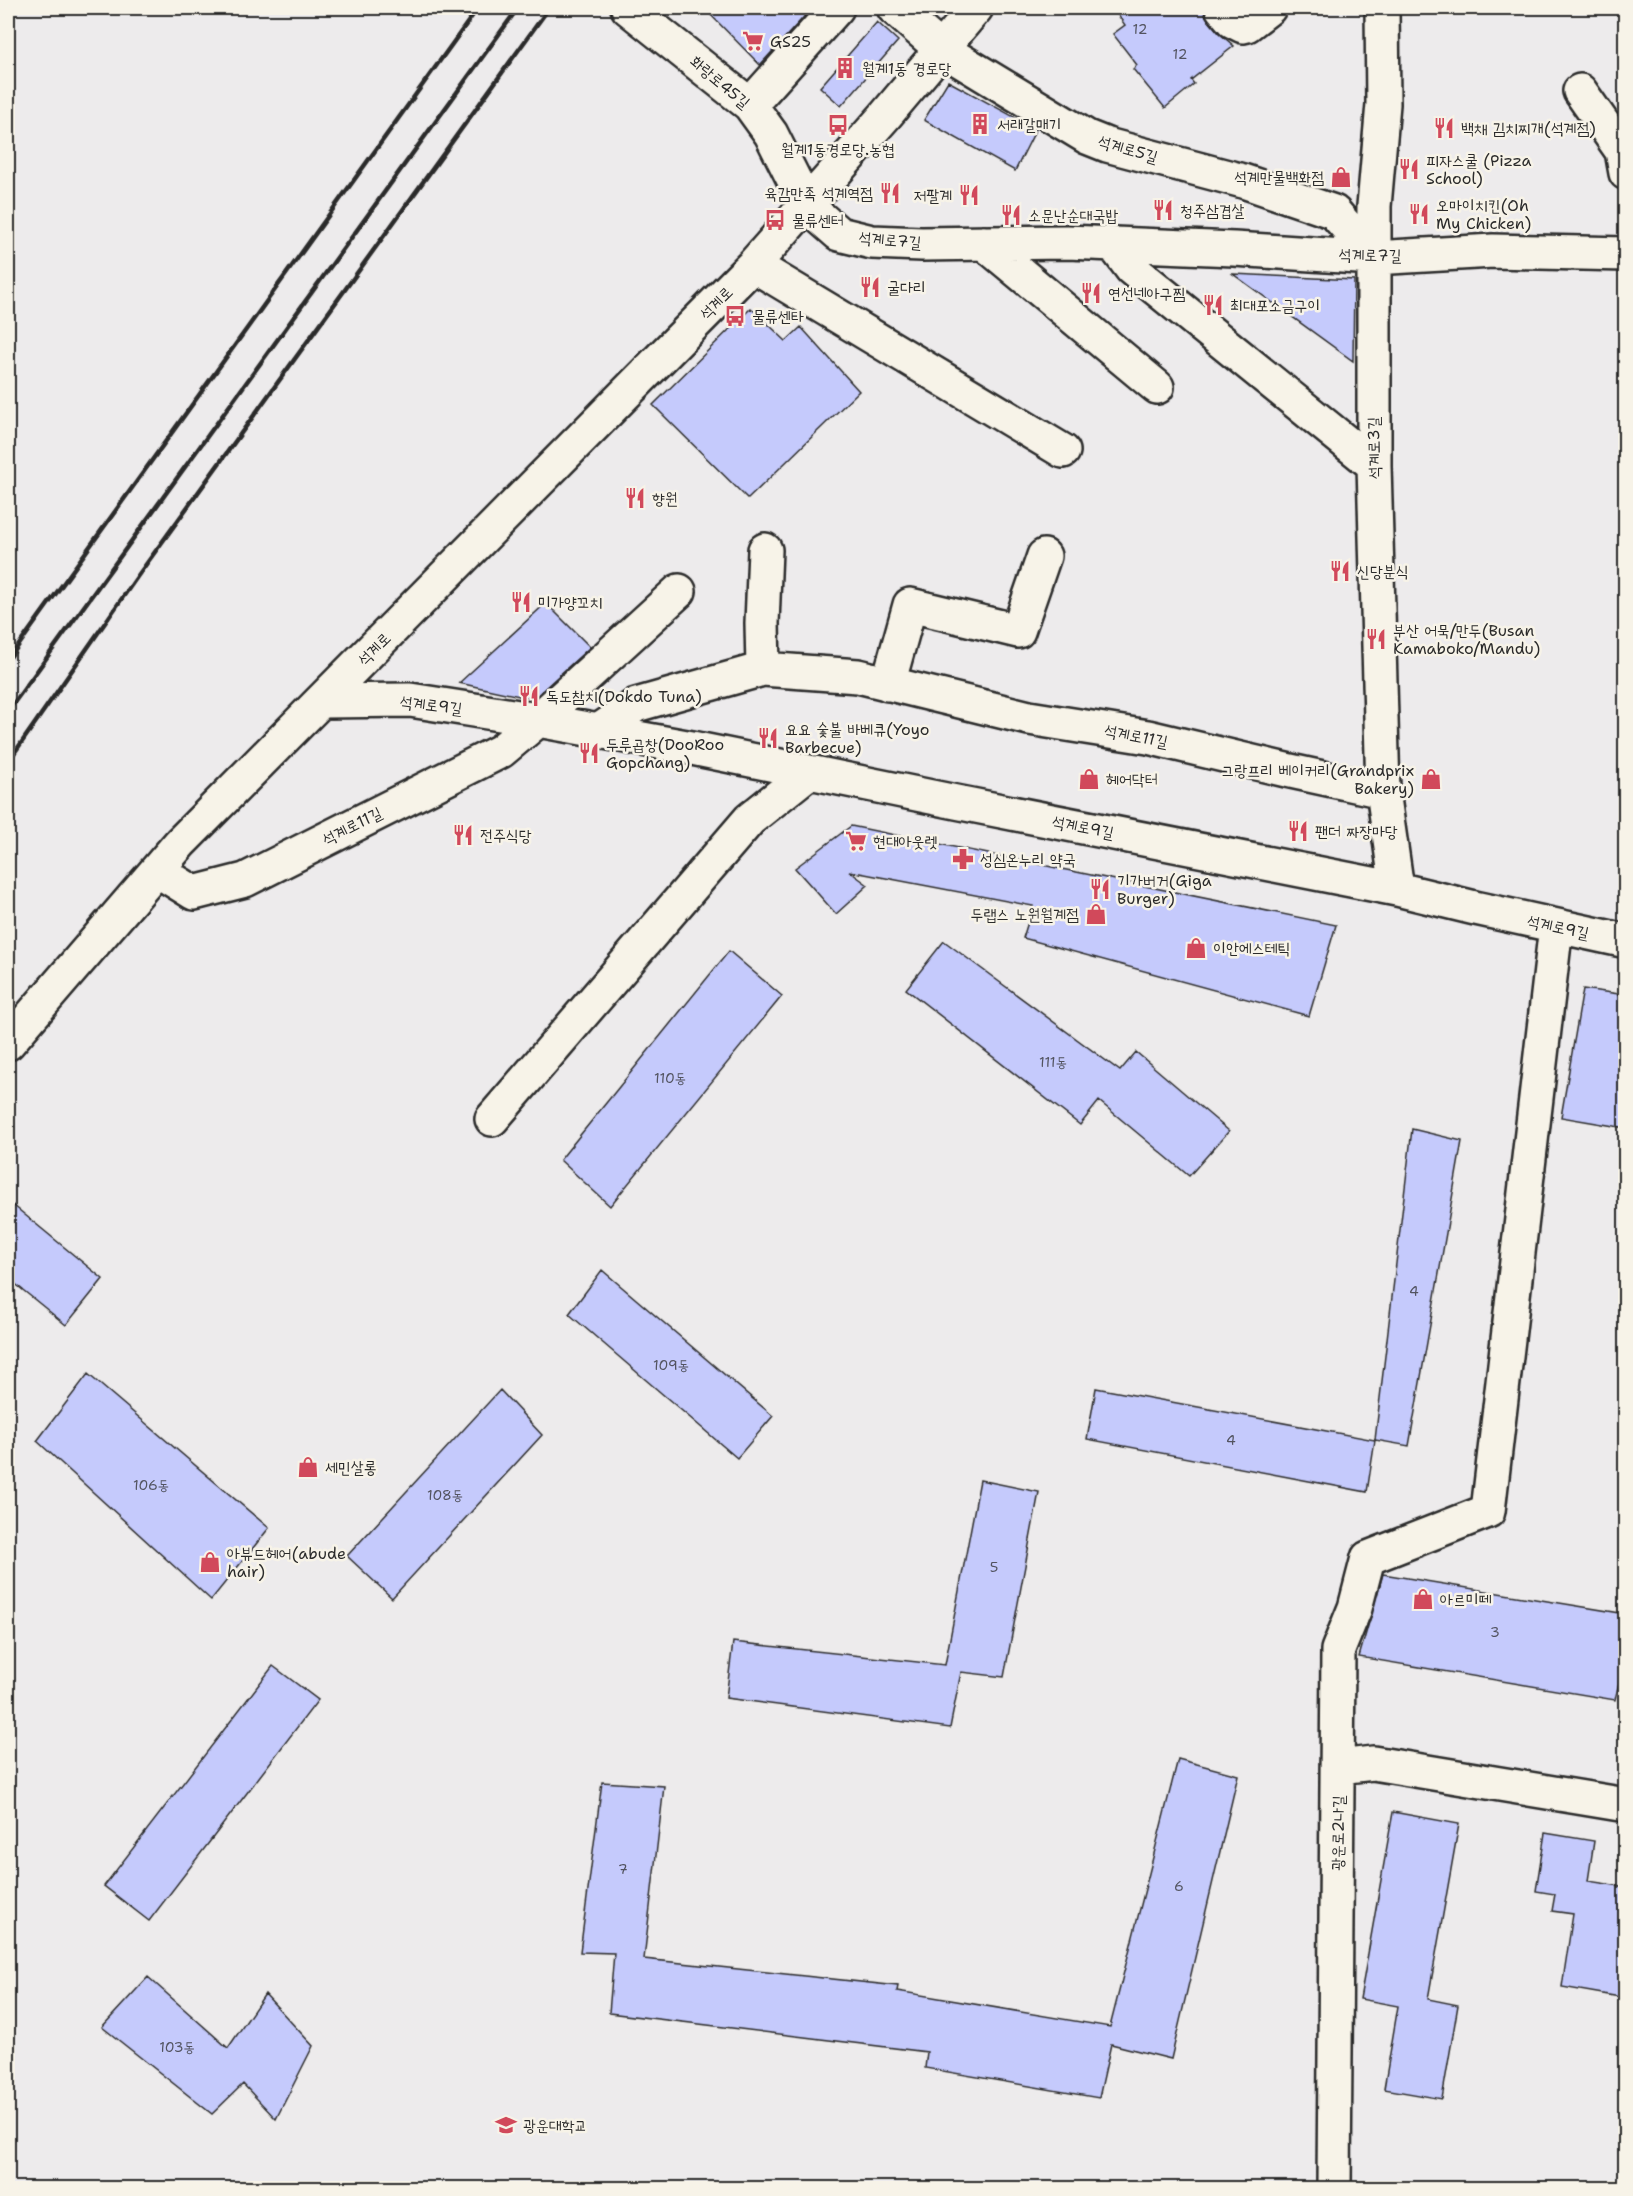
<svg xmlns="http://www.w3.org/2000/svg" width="1633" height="2196" viewBox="0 0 1633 2196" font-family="'Shantell Sans','Poor Story',sans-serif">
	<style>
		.building { fill: #c5cafc; stroke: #2b2b2b; stroke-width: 1.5 }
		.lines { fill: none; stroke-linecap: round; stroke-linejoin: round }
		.minor-casing { stroke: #2b2b2b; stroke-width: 38 }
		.minor { stroke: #f7f3e8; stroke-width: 33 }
		.rail { stroke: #2b2b2b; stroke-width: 4.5 }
		.labels { text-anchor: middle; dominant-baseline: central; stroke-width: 5; stroke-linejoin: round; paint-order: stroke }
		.number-label { font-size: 14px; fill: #52535f }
		.poi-label { font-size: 16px; fill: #2b2b2b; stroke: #f7f3e8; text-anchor: start }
		.street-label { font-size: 16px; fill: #2b2b2b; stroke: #f7f3e8 }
	</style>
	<rect width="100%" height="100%" fill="#edebec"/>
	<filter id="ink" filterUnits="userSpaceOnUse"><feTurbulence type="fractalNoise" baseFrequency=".0167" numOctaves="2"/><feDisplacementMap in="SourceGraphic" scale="12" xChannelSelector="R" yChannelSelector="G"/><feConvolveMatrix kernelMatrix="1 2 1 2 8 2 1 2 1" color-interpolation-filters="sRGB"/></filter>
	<g filter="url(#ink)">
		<path class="building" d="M704,8H812L760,65Z
			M1113,8H1204L1208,20L1219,33L1234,46L1191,80L1194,84L1165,108L1133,69L1137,65L1113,34L1125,25Z
			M877,22L898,41L841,106L820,87Z
			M948,81L1036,129L1015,171L924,120Z
			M1233,274L1354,280L1353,361Z
			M751,308L786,341L801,327L859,391L748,499L653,405Z
			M546,603L590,647L533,699L459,683Z
			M851,826L1336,925L1309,1016L1023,938L1033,906L849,871L868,885L836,914L795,868Z
			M944,941L1120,1071L1136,1052L1229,1131L1189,1176L1099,1101L1080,1125L906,989Z
			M729,951L782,996L610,1206L560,1160Z
			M1583,989L1626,995V1128L1561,1117Z
			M1412,1129L1462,1141L1409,1446L1375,1440Z
			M8,1201L103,1279L66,1325L8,1278Z
			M602,1270L773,1416L737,1458L569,1314Z
			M88,1374L269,1528L211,1600L37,1441Z
			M1096,1388L1375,1440L1367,1492L1087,1439Z
			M500,1390L542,1435L392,1598L347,1556Z
			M980,1480L1039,1492L1004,1677L961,1672L950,1728L726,1698L733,1642L945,1665Z
			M1383,1574L1626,1614V1652L1615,1700L1359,1657Z
			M273,1666L318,1700L149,1921L104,1886Z
			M1178,1759L1238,1775L1171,2059L1111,2044L1099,2098L925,2068L927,2052L609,2013L614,1953L580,1952L602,1782L664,1786L644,1959L898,1986L897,1991L1110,2027Z
			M1393,1812L1459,1824L1428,1999L1458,2005L1442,2099L1384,2089L1398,2006L1360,1999Z
			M1545,1833L1594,1841L1588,1881L1626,1887V1998L1562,1987L1573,1914L1552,1911L1555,1894L1536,1891Z
			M148,1977L228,2048L265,1994L313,2046L276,2119L243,2084L212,2114L102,2027Z"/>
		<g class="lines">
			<defs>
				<path id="minor" d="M628,8L750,105L771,134L807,206L839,234L872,242L922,244L1067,242L1234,249L1374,258L1493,251L1626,254
					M894,8L940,48L1087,137L1107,145L1243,181L1334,212L1374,258
					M1222,8L1233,21L1243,26L1247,25L1269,8
					M1382,8L1383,104L1374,206V465L1383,791L1397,889
					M1580,91L1622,151L1626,173
					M750,105L837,8
					M984,243L1157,387
					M1114,245L1132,269L1374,465
					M753,265L1063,451
					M763,669L762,623L765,550
					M888,684L910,605L1018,631L1044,556
					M322,701L410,700L538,720L692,748L956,802L1397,889L1475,908L1626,941
					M597,732L636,705L763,669L858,676L1029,718L1148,737L1286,770L1383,791
					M157,870L194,893L245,880L501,751L538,720L679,591
					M8,1043L180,843L753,265L885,116L976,8
					M492,1119L750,819L809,772
					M1339,1767L1373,1763L1626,1805
					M1334,2188L1338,1650L1355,1608L1368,1558L1488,1511L1556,926"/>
			</defs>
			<use href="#minor" class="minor-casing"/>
			<use href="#minor" class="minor"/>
			<path class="rail" d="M8,660L478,8
				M8,711L518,8
				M8,762L139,574L549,8"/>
		</g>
	</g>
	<defs>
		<symbol id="supermarket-bare" viewBox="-9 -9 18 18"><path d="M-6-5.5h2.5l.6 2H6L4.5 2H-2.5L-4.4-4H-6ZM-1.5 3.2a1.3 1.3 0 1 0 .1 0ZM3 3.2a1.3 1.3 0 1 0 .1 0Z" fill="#d1495b" stroke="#f7f3e8" stroke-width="2.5" paint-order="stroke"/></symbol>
		<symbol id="building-bare" viewBox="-9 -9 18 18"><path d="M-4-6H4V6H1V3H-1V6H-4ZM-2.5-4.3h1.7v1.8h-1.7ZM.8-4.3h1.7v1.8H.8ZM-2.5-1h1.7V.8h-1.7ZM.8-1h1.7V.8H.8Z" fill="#d1495b" stroke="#f7f3e8" stroke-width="2.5" paint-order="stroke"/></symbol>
		<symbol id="bus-bare" viewBox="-9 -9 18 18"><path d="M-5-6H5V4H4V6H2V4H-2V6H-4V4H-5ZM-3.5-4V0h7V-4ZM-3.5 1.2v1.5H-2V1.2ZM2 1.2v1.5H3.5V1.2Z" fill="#d1495b" stroke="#f7f3e8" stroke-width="2.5" paint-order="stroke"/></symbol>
		<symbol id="restaurant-bare" viewBox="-9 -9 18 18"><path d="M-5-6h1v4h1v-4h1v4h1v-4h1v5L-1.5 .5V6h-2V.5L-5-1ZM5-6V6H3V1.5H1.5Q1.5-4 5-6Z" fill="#d1495b" stroke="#f7f3e8" stroke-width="2.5" paint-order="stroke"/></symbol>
		<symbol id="shop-bare" viewBox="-9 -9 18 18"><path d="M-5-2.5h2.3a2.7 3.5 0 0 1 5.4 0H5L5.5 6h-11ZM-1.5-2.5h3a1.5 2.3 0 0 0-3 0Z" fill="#d1495b" stroke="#f7f3e8" stroke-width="2.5" paint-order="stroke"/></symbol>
		<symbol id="pharmacy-bare" viewBox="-9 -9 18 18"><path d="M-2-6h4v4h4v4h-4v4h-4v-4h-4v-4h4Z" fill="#d1495b" stroke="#f7f3e8" stroke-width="2.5" paint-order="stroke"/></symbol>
		<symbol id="university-bare" viewBox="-9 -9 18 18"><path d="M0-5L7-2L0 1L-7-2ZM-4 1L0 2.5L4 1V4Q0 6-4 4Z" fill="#d1495b" stroke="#f7f3e8" stroke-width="2.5" paint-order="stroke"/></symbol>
	</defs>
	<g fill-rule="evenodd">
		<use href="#supermarket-bare" x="738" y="26" width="30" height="30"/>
		<use href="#building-bare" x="830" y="53" width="30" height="30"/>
		<use href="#building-bare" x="965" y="109" width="30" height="30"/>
		<use href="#bus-bare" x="823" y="110" width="30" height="30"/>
		<use href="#restaurant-bare" x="1429" y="113" width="30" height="30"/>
		<use href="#restaurant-bare" x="1394" y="154" width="30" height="30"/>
		<use href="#shop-bare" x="1326" y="162" width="30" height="30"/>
		<use href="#restaurant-bare" x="875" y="178" width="30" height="30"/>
		<use href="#restaurant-bare" x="954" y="180" width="30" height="30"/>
		<use href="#restaurant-bare" x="1148" y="195" width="30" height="30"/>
		<use href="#restaurant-bare" x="1404" y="199" width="30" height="30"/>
		<use href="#restaurant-bare" x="996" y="200" width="30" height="30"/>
		<use href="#bus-bare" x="760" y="205" width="30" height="30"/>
		<use href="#restaurant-bare" x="855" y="272" width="30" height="30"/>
		<use href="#restaurant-bare" x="1076" y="278" width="30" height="30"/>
		<use href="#restaurant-bare" x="1198" y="290" width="30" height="30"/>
		<use href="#bus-bare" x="720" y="301" width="30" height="30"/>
		<use href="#restaurant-bare" x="620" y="483" width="30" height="30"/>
		<use href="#restaurant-bare" x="1325" y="556" width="30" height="30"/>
		<use href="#restaurant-bare" x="506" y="587" width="30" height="30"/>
		<use href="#restaurant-bare" x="1361" y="624" width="30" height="30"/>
		<use href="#restaurant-bare" x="514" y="681" width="30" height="30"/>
		<use href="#restaurant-bare" x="753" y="723" width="30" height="30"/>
		<use href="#restaurant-bare" x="574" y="738" width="30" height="30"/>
		<use href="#shop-bare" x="1074" y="764" width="30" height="30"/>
		<use href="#shop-bare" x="1416" y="764" width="30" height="30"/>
		<use href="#restaurant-bare" x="1283" y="816" width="30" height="30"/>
		<use href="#restaurant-bare" x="448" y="820" width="30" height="30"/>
		<use href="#supermarket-bare" x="841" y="826" width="30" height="30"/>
		<use href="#pharmacy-bare" x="948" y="844" width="30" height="30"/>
		<use href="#restaurant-bare" x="1085" y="874" width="30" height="30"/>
		<use href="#shop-bare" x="1081" y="899" width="30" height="30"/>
		<use href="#shop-bare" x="1181" y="933" width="30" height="30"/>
		<use href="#shop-bare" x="293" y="1452" width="30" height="30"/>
		<use href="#shop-bare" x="195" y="1547" width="30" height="30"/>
		<use href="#shop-bare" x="1408" y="1584" width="30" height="30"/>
		<use href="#university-bare" x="491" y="2110" width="30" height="30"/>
	</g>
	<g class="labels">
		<g class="number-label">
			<text x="1140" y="29">12</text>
			<text x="1180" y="54">12</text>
			<text x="1053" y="1062">111동</text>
			<text x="670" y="1078">110동</text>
			<text x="1414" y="1291">4</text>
			<text x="671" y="1365">109동</text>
			<text x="1231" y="1440">4</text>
			<text x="151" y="1485">106동</text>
			<text x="445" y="1495">108동</text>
			<text x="994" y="1567">5</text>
			<text x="1495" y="1632">3</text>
			<text x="623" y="1869">7</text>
			<text x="1179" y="1886">6</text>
			<text x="177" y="2047">103동</text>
		</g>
		<g class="poi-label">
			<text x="770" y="41">GS25</text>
			<text x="862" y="68">월계1동 경로당</text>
			<text x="997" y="124">서래갈매기</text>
			<text x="1461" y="128">백채 김치찌개(석계점)</text>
			<text x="838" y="149" text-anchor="middle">월계1동경로당.농협</text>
			<text x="1426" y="160">피자스쿨 (Pizza<tspan x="1426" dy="18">School)</tspan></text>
			<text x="1324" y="177" text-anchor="end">석계만물백화점</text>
			<text x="873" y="193" text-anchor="end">육감만족 석계역점</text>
			<text x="952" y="195" text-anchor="end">저팔계</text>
			<text x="1436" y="205">오마이치킨(Oh<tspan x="1436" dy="18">My Chicken)</tspan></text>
			<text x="1180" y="210">청주삼겹살</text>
			<text x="1028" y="215">소문난순대국밥</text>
			<text x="792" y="220">물류센터</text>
			<text x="887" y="287">굴다리</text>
			<text x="1108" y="293">연선네아구찜</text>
			<text x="1230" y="305">최대포소금구이</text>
			<text x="752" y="316">물류센타</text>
			<text x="652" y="498">향원</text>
			<text x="1357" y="571">신당분식</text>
			<text x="538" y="602">미가양꼬치</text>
			<text x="1393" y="630">부산 어묵/만두(Busan<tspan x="1393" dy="18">Kamaboko/Mandu)</tspan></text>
			<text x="546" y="696">독도참치(Dokdo Tuna)</text>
			<text x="785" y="729">요요 숯불 바베큐(Yoyo<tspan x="785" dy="18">Barbecue)</tspan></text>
			<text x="606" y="744">두루곱창(DooRoo<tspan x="606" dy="18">Gopchang)</tspan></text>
			<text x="1414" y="770" text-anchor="end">그랑프리 베이커리(Grandprix<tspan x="1414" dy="18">Bakery)</tspan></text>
			<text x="1106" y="779">헤어닥터</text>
			<text x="1315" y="831">팬더 짜장마당</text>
			<text x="480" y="835">전주식당</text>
			<text x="873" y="841">현대아웃렛</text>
			<text x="980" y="859">성심온누리 약국</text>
			<text x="1117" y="880">기가버거(Giga<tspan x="1117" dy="18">Burger)</tspan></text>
			<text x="1079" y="914" text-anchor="end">두랩스 노원월계점</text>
			<text x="1213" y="948">이안에스테틱</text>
			<text x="325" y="1467">세민살롱</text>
			<text x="227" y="1553">아뷰드헤어(abude<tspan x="227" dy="18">hair)</tspan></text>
			<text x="1440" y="1599">아르미떼</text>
			<text x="523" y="2125">광운대학교</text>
		</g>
		<g class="street-label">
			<text transform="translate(720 82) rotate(40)">화랑로45길</text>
			<text transform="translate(1128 149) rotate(16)">석계로5길</text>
			<text transform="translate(890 240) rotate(5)">석계로7길</text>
			<text transform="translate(1370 255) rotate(1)">석계로7길</text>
			<text transform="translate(716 303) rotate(-45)">석계로</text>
			<text transform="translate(1374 448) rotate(-91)">석계로3길</text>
			<text transform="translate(374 649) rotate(-45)">석계로</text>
			<text transform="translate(431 705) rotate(7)">석계로9길</text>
			<text transform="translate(1136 736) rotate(11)">석계로11길</text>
			<text transform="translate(352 826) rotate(-27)">석계로11길</text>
			<text transform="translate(1083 827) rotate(11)">석계로9길</text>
			<text transform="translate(1558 927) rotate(12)">석계로9길</text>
			<text transform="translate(1338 1833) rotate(-89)">광운로2나길</text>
		</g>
	</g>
	<rect width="1633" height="2196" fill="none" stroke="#f7f3e8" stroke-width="30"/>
	<rect x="15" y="15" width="1603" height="2166" fill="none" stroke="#2b2b2b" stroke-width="2" filter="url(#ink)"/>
</svg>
